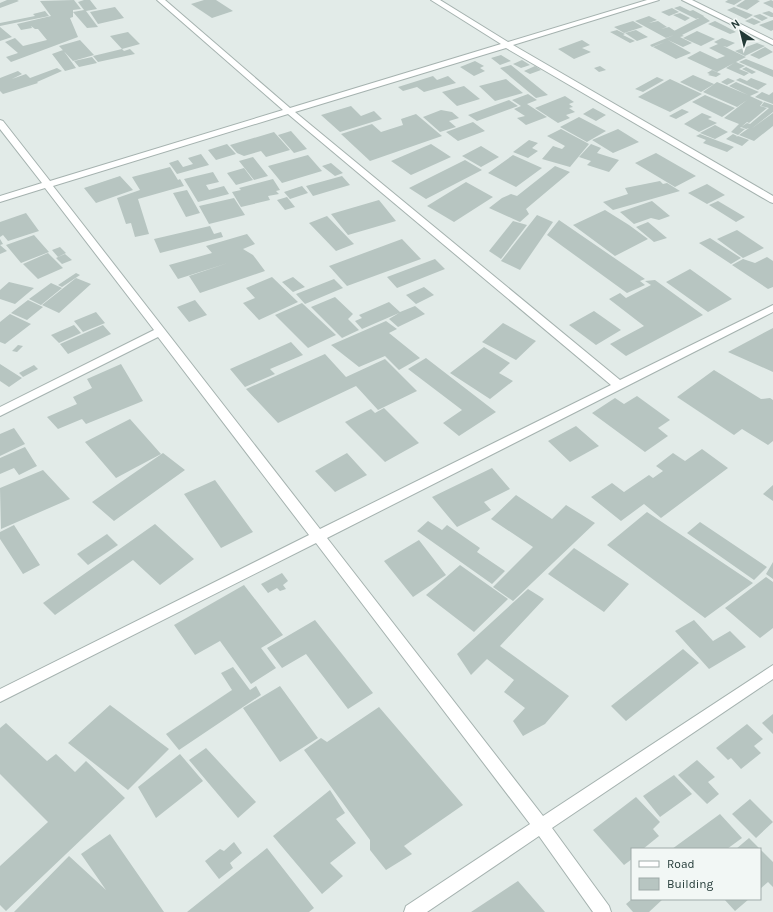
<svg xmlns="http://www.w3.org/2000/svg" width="773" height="912" viewBox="0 0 773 912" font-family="Karla,sans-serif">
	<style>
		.building { fill: #b7c5c1 }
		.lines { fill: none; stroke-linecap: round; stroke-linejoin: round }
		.minor-casing { stroke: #a5b2af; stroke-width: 2 }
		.minor { fill: #fff; fill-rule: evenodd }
	</style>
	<rect width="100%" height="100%" fill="#e2ebe8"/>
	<path class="building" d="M7,0H17L19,1L0,8V3Z
		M74,0L81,9L73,10V17L70,18L78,37L11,62L6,57L18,53L5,42L15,38L23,46L47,40L38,29H35L31,26L32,28L21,30L17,24L51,16L40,1Z
		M84,0H90L97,9L86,11L98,27L87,28L73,12L84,10L78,2Z
		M204,0H216L233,11L212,18L191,4Z
		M728,0H742L734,5L725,2Z
		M745,0H757L760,1L747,10L736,6Z
		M771,0L773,1V8L763,3Z
		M680,6L690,11L693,10L704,16L696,19L674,8Z
		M115,7L124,18L98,24L90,12Z
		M734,7L753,15L746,19L727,10Z
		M672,8L679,12L669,16L661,12Z
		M45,11L49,16L0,26V23L35,16L33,14Z
		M769,11L773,13V17H771L762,13Z
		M680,13L690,18L685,21L673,15Z
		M760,14L768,18L762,21L753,16Z
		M649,16L657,20L649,23L658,21L667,27L661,29L669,27L678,33L674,31L703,16L710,21L682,35L684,36L680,37L692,43L683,47L668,40L691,53L676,59L653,47L665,42L652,47L650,45L674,35L666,38L635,21Z
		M752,18L761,22L754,25L745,21Z
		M773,20V30L771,31L759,25Z
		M633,21L643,27L624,33L614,27Z
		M715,21L725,26L736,32L730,34L708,24Z
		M0,27L12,37L0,41Z
		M617,30L625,34L623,35L635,41L630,43L610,32Z
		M636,30L648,37L637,41L625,33Z
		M697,31L715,39L701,46L683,38Z
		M128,32L140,44L122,49L110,36Z
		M722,38L735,43L727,47L723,46L746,57L736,62L745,66L739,69L749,73L744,76L726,68L734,63L717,72L687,58L700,51L717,59L725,56L709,48L718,44L714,42Z
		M80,40L94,55L73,61L59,46Z
		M582,40L590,45L582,48L591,52L574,59L558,49Z
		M757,43L765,46L745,56L735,51Z
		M765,47L773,52L759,59L750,55Z
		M122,49L124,51L130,49L135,54L98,62L93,56Z
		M63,50L76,68L65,71L52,54Z
		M501,55L511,61L500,65L491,58Z
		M92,57L97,63L79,67L74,61Z
		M746,59L773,70V77L739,62Z
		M522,60L530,65L521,68L513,64Z
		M475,61L484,66L480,68L485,71L474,76L460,67Z
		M511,65L548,95L536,98L500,68Z
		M535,66L541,70L530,74L524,71Z
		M600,66L606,70L599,72L594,68Z
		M746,67L756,72L752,74L742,69Z
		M57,68L62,71L37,82L38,83L3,94L0,91V78L18,71L22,74L12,79L26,74L30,78Z
		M712,70L721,74L716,77L708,75L710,74L707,73Z
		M693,75L714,84L701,92L680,82Z
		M433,76L437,80L448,76L456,83L424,92L417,87L403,91L398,87Z
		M657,77L664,80L643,92L635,89Z
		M728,78L735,81L727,85L721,82Z
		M740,78L747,81L751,78L767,84L758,90L736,80Z
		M506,79L523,93L495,101L479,86Z
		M670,79L702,94L670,112L638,97Z
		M717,82L748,95L729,86L736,82L759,92L750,96L763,102L760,106L767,108L749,123L747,122L740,128L745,129L738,135L731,132L739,124L724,118L747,100L737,107L703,92Z
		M464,86L480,99L457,106L442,92Z
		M762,92L769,95L773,92V104L755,97Z
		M528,94L537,100L527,104L547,117L526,125L517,118L525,116L514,109L521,106L512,100Z
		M705,95L735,108L722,117L692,102Z
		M565,96L574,102L569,104L573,107L569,108L575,112L566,115L570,118L558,123L535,108Z
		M509,100L518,106L477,121L468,115Z
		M764,102L773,105V112L751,129L773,113V126L754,141L739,135L749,128L746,129L741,127L747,123L750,124L769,108L761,106Z
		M351,106L361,116L374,111L382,119L340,132L321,115Z
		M593,108L606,115L596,121L583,114Z
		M682,109L689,112L676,119L669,116Z
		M441,110L452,112L459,118L449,121L456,127L440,132L423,117Z
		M702,113L712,117L708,119L717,123L699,132L684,124Z
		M416,114L442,136L370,161L341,134L372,124L381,132L403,125L401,119Z
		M579,117L606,131L587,142L560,127Z
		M473,122L485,131L458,141L446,132Z
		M715,125L728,132L715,139L700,133Z
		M561,129L589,144L570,167L542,159L553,146L562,149L565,146L547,136Z
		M618,129L639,142L613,153L592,140Z
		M291,131L307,149L294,153L278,135Z
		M274,132L290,150L266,157L261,151L244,156L237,153L230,145Z
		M700,134L734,147L727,152L703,143L706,140L696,136Z
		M733,134L737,136L736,137L738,136L749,140L742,146L726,139Z
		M529,140L538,143L532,148L538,151L528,158L513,152Z
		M227,144L236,154L216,160L208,150Z
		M431,144L451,157L411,175L391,161Z
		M591,144L601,148L597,153L619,160L609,172L587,165L591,161L579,157Z
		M481,146L499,157L481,167L462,156Z
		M656,153L696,176L675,187L635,163Z
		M201,154L209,165L177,174L169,163L178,160L183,167L193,164L188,158Z
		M308,155L322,171L282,183L268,166Z
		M513,155L542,168L516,187L488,173Z
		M253,157L268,176L254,180L239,161Z
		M465,160L482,170L426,199L409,188Z
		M331,163L343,173L335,176L322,166Z
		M555,166L570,172L526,209L529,214L520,222L489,208L502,198L511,194L517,196Z
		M170,167L178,180L180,179L184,186L138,199L149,234L135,237L131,223L126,224L117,198L140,190L132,177Z
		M244,168L253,180L236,185L227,173Z
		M213,172L219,182L206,185L209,190L224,186L229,194L198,202L184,179Z
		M120,176L133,190L96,203L84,188Z
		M342,176L350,185L313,196L306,186Z
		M273,179L280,190L276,191L279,194L268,196L270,200L241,207L232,192L241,190L239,188Z
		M660,181L663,184L667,183L680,191L613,210L603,202L628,194L625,188Z
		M466,182L493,197L454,222L427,206Z
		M707,184L725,195L707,204L688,193Z
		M302,186L308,193L290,199L284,192Z
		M187,190L200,213L186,217L173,193Z
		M287,197L295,207L285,210L277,200Z
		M234,198L245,215L209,224L199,206Z
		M379,200L396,221L348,235L331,214Z
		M652,201L670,216L659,220L651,218L634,224L620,212Z
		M718,201L745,217L736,222L709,205Z
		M605,210L629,225L648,239L615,256L573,225Z
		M26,213L39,231L8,241L3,235L0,237V222Z
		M537,215L553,222L520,270L501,261Z
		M327,216L354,244L336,251L309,223Z
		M559,220L645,279L640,281L645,285L627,293L547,235Z
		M513,221L527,225L501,259L489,251Z
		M648,222L667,238L654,242L636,227Z
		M210,226L214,234L221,232L223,237L160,253L154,239Z
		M737,230L764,248L743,258L717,239Z
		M247,234L255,244L243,249L253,255L265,271L200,293L189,276L228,263L178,279L169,265L212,253L206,246Z
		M34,235L49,252L21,263L6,245Z
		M710,238L741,258L731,264L699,243Z
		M0,239L3,244L0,245L7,251L0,254Z
		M402,239L421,259L347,286L329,266Z
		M60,247L66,253L58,257L52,250Z
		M48,253L63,268L38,279L23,264Z
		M65,254L72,260L62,264L56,258Z
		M767,257L773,261V287L768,289L732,265L743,259L755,263Z
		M435,259L445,269L397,288L387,277Z
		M690,269L732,299L708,312L666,282Z
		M76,273L80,275L62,287L58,285Z
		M272,277L298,302L259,320L243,303L255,298L246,288Z
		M293,277L305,287L293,292L282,282Z
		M76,278L91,284L59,313L42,305Z
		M334,279L343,288L305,304L296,294Z
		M655,280L703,315L626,356L610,344L644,326L609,299L620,293L626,298L651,285L645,281Z
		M9,282L34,288L15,304L0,299V290Z
		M51,283L62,288L41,305L29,299Z
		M424,287L434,295L416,304L406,295Z
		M335,297L353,314L348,319L359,330L342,338L311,307Z
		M28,300L43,307L27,320L11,313Z
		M195,300L207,315L189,322L177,307Z
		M389,302L400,312L415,306L425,314L398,327L389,319L399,313L362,329L355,321L362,318L359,315Z
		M302,303L336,335L308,348L275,315Z
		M594,311L621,330L596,345L569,325Z
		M96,312L105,323L83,332L74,321Z
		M10,314L31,324L5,344L0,342V322Z
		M386,321L397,329L389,333L420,358L399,370L385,356L359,367L331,345Z
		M503,323L536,341L516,360L482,342Z
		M74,325L81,333L59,343L51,335Z
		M103,325L111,334L68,354L60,344Z
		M773,328V372L728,352Z
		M291,342L303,355L270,369L275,374L245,387L230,369Z
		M18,345L23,346L17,352L12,351Z
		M484,347L510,363L499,373L513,381L490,399L450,373Z
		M325,354L346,377L385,359L417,391L378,410L356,386L278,423L246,389Z
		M426,358L496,412L459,436L443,423L462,410L408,369Z
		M0,364L22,378L9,387L0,381Z
		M121,364L143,401L86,424L82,419L58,429L47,417L77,404L73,397L92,388L87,379Z
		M34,365L38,369L23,377L19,373Z
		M714,370L761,399L770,398L773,400V441L768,445L742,429L734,435L677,397Z
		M637,396L670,420L658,428L668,436L645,452L592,413L615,398L624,404Z
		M384,408L419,443L385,462L345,422L371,409L375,413Z
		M130,419L161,454L116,478L85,442Z
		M576,426L599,446L570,462L548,441Z
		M14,428L25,444L0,456V434Z
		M25,447L37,466L19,475L14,468L0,474V458Z
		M702,449L728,468L661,518L644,504L621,521L591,497L612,483L624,492L649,475L653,478L663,471L656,466L673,453L685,461Z
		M163,453L185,470L114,521L92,502Z
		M347,453L367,475L335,492L315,471Z
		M492,468L510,489L484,502L491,510L457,527L432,497Z
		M43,470L70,499L1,529L0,488Z
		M215,480L253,532L221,548L184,494Z
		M773,485V501L763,494Z
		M516,495L552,519L566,505L595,523L513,601L493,587L533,547L491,519Z
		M647,512L753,583L705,618L607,545Z
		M428,521L442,530L447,525L480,548L477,552L505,571L492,584L417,531Z
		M700,522L767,567L754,580L687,533Z
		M155,524L194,559L160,585L133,560L55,615L43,603Z
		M14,525L40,565L23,574L0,539V532Z
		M107,534L118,545L88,565L77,554Z
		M419,540L446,575L413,597L384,561Z
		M574,548L629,584L604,612L548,574Z
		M773,562V579L766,574Z
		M460,565L508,599L474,632L426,595Z
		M282,573L288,581L283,585L286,589L280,591L277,588L268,593L261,584Z
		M766,577L773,582V628L760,638L725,608Z
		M244,585L283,635L261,648L276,668L251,684L220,641L195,655L174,625Z
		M528,589L544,599L500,646L569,696L545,724L523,736L513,721L525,708L504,692L514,680L487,659L471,675L457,654Z
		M315,620L373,693L348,709L306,654L282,668L267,648Z
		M694,620L713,641L730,631L746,647L709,669L675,631Z
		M683,649L699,663L626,721L611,706Z
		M233,667L250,690L256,686L261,695L179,750L166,734L232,690L221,673Z
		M280,686L318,738L280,762L243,708Z
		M110,705L169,749L128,790L68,743Z
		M379,707L463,805L404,846L412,854L386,870L370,850V840L304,750L321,738L327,742Z
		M773,714V734L762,723Z
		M6,723L47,761L56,754L75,772L86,761L125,798L6,911L0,905V866L48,822L0,774V728Z
		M747,724L763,739L754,746L761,753L741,769L731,758L728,760L716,748Z
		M206,748L256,802L238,818L189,760Z
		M180,754L203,781L156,818L138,787Z
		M697,760L715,777L708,782L719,794L707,804L678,775Z
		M674,775L692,794L660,817L643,796Z
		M330,790L345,813L336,819L356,843L330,863L343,876L322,894L273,836Z
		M636,797L660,822L653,829L659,836L643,849H632V859L624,865L593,830Z
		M750,799L773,822L756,838L732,814Z
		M720,814L742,838L727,849H672Z
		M110,834L164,912H14L69,856L106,890L81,854Z
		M749,838L773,862V887L768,882L760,889V849H736Z
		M234,842L242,853L230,863L233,868L219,879L205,861L220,849L224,851Z
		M267,848L314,908L309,912H187Z
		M518,881L545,912H471Z
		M632,899H663L649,912H633L626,904Z
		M724,899H749L735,911Z"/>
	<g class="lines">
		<defs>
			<path id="minor" d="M157,0H165L290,108L501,44L431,0H440L508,42L647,0H659L513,45L773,196V203L770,202L506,48L295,112L620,380L773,305V312L327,538L543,816L773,665V679L552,828L609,906L611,912H593L539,836L427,912H404L406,906L530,824L316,543L0,702V689L309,535L158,337L0,416V407L154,330L45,188L0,202V196L42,183L0,129V120L3,121L50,181L283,110ZM288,114L611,385L320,529L53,186Z
				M682,0H692L773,40V45Z"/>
		</defs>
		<use href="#minor" class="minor-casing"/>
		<use href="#minor" class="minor"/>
	</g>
	<rect x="631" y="848" width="130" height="52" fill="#f2f7f5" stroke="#9faba9"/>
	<rect x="639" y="861" width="20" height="6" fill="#ffffff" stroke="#9faba9"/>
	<text x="667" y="868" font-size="12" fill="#233a37">Road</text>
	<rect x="639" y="878" width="20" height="12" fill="#b7c5c1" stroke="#9faba9"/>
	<text x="667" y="888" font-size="12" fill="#233a37">Building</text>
	<g transform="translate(741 32) rotate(325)" stroke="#f2f7f5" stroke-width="3" paint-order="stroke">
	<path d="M0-3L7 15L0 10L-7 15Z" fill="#233a37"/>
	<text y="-6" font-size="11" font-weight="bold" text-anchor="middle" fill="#233a37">N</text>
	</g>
</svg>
